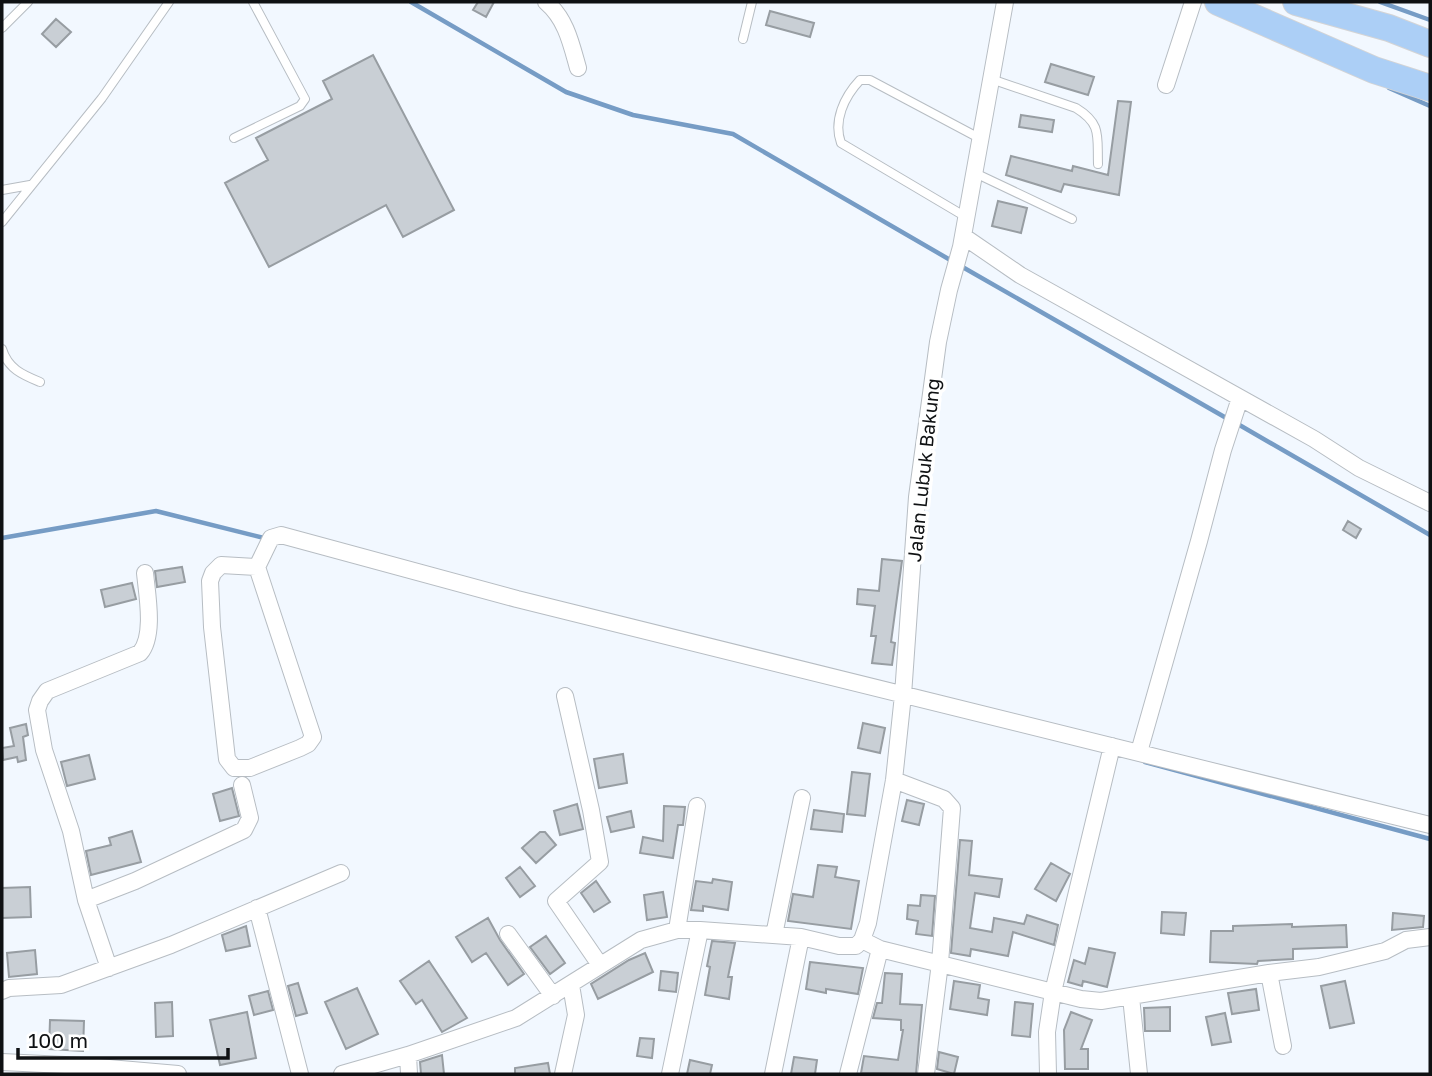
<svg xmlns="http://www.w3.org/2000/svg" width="1432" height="1076" viewBox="0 0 1432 1076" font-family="'Golos Text',sans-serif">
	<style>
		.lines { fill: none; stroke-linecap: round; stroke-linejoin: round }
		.stream { stroke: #769cc5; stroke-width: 4.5 }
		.building { fill: #c9cfd5; stroke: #979da2; stroke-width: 2 }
		.service-casing { stroke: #b7bdc3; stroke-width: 10 }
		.minor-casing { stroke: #b7bdc3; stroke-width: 18 }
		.trunk-casing { stroke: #d4d4d5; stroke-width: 28 }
		.service { stroke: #fff; stroke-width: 8 }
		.minor { stroke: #fff; stroke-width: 16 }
		.trunk { stroke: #accff6; stroke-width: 26 }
		.labels { text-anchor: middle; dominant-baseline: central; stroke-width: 7; stroke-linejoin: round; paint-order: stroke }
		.street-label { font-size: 19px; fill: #0f1113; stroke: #fff }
	</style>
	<rect width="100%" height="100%" fill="#f2f8ff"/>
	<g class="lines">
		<path class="stream" d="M411,2L566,92L633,115L733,134L952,261
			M1380,2L1430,20
			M1389,88L1430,106
			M959,265L1228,419
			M1236,423L1430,535
			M2,538L156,511L268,539
			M1145,762L1430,839"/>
	</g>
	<path class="building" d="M478,2H494L486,17L473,10Z
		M770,11L814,23L810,37L766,25Z
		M56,19L71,32L56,47L42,34Z
		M373,55L454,210L403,237L386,205L269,267L225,183L268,160L256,138L332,99L323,81Z
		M1051,64L1094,77L1088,95L1045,82Z
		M1118,101L1131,102L1119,195L1064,184L1061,192L1006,175L1011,156L1072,171L1073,166L1108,175Z
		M1021,115L1054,120L1052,132L1019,127Z
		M998,201L1027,208L1021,233L992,226Z
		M1348,521L1361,529L1356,538L1343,530Z
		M882,559L902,561L891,642L895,643L892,665L872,663L876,636H871L875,606L857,604L858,589L879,591Z
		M182,567L185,582L157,587L155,571Z
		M132,583L136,599L105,607L101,590Z
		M863,723L885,728L880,753L858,748Z
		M26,724L28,735L23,737L26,760L18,762L17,757L3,760L2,748L14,746L10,728Z
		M623,754L627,783L599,788L594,759Z
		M89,755L95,779L67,786L61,762Z
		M852,772L870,774L865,816L847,814Z
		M232,788L239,816L220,821L213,794Z
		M907,800L924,804L919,825L902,821Z
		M577,804L583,829L560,835L554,811Z
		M664,806L685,807L683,825H678L673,858L640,853L643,837L663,841Z
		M814,810L844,814L842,832L811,829Z
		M631,811L634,827L611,832L607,817Z
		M132,831L141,862L91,875L86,851L111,845L109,838Z
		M540,832H545L556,845L536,863L522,848Z
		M960,840L972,841L969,875L1002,879L999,897L975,893L970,928L992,932L994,918L1024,924L1027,915L1058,925L1054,945L1013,932L1008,956L971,949L970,956L951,953Z
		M1051,863L1070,874L1056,901L1035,889Z
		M818,865L837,867L835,877L859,881L851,929L788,921L793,894L813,897Z
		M520,867L535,886L520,897L506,878Z
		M713,879L732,882L728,910L703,906V911L691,910L696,881L712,883Z
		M596,881L610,902L594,912L581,893Z
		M30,887L31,917L2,918V888Z
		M663,892L667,917L647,920L644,895Z
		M921,895L935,896L932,936L916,934L918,921L907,919L908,905L920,906Z
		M1162,912L1186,913L1184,935L1161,933Z
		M1393,913L1424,916L1423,927L1392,930Z
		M488,918L500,940L524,974L508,985L486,953L472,962L456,937Z
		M1292,924V927L1346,925L1347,947L1293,949V959L1258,961L1257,964L1210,962L1211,931H1233V926Z
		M246,926L250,946L226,951L222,935Z
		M546,936L565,963L550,974L530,947Z
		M712,941L735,943L728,977H732L729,999L705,995L710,967L707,966Z
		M1089,948L1115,953L1107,987L1083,981L1082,986L1068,982L1074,960L1085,964Z
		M35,950L37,974L9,977L7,953Z
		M645,953L653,972L598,999L591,984L629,960Z
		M429,961L467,1018L442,1032L422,1000L416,1004L400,981Z
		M810,962L863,968L858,994L826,989V993L806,989Z
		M661,971L678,973L676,992L659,990Z
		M885,973L902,974L900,1004L922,1005L916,1074L861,1073L864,1056L898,1060L903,1030H901V1020L873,1018L877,1003H882Z
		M954,981L980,985L978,998L989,1000L987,1015L950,1009Z
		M1345,981L1354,1023L1330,1028L1321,986Z
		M298,983L307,1013L296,1016L288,986Z
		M357,988L378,1034L346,1049L325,1002Z
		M1256,989L1259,1010L1232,1014L1228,993Z
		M268,991L273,1010L254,1015L249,996Z
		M172,1002L173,1036L156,1037L155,1003Z
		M1015,1002L1033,1004L1030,1037L1012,1035Z
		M1170,1007V1031H1145L1144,1008Z
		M247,1012L256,1058L220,1065L210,1020Z
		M1071,1012L1092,1020L1081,1049H1088V1069H1065L1064,1030Z
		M1225,1013L1231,1042L1212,1045L1206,1017Z
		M50,1020L84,1021L83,1051L49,1049Z
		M640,1038L654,1039L652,1058L637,1056Z
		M939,1052L958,1057L954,1074L937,1069Z
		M442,1055L444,1074H421L420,1062Z
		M794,1057L817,1060L815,1074H791Z
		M690,1060L712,1065L710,1074H687Z
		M548,1063L550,1074H515V1068Z"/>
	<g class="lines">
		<defs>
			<path id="service" d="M2,28L28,2
				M743,39L752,2
				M991,79L1076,108C1102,124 1097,136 1098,164
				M234,138L300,106L305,99L253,2
				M975,173L1072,219
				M2,190L30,185
				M966,217L841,143C833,121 844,97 860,80H870L981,139
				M2,222L102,98L169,2
				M2,349C8,369 23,375 40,382"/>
			<path id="minor" d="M546,2C566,19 571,43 578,68
				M1166,85L1193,2
				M963,236L1020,275L1314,439L1359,468L1430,503
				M257,567L221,565L213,573L210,581L212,627L227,759L234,768H250L300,748L308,744L313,737L257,567L271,538L281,535L517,599L1430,825
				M565,696L591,810L600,862L556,901L600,965
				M1139,752L1199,541L1223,450L1240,398
				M894,780L944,799L952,808L940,963L926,1074
				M86,900L135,881L244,830L250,818L242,785
				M257,908L300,1074
				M677,930L697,806
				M508,934L553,996
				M774,935L802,798
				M862,940L868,923L894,780L903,695L917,497L938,342L949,290L961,247L1005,2
				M862,940L880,949L1081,999L1101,1001L1269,973L1319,967L1385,951L1406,940L1430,937
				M109,968L86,900L71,831L44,750L37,710L40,701L47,691L140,653C155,636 147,594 145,573
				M1269,973L1283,1046
				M2,991L9,988L61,985L171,945L341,873
				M1131,997L1139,1074
				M408,1055L409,1074
				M2,1062L86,1066L178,1074
				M342,1074L408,1055L516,1018L641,940L677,930H700L801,937L839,946H856L862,940
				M563,1074L576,1015L571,985
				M670,1074L700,930
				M773,1074L801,937
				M848,1074L880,949
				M1048,1074L1047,1032L1053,992L1112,746"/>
			<path id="trunk" d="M1218,2L1374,70L1430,88
				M1296,2L1389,28L1430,44"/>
		</defs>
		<use href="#service" class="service-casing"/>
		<use href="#minor" class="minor-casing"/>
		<use href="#trunk" class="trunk-casing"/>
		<use href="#service" class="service"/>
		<use href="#minor" class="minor"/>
		<use href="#trunk" class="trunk"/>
	</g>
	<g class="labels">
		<g class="street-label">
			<text transform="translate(923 470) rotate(-84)">Jalan Lubuk Bakung</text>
		</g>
	</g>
	<rect width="1432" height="1076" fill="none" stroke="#0f1113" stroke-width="7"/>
	<path d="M18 1048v10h210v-10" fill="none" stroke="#0f1113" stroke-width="3.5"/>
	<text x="28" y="1048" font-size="21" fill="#0f1113" stroke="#ffffff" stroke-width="5" paint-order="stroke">100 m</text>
</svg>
